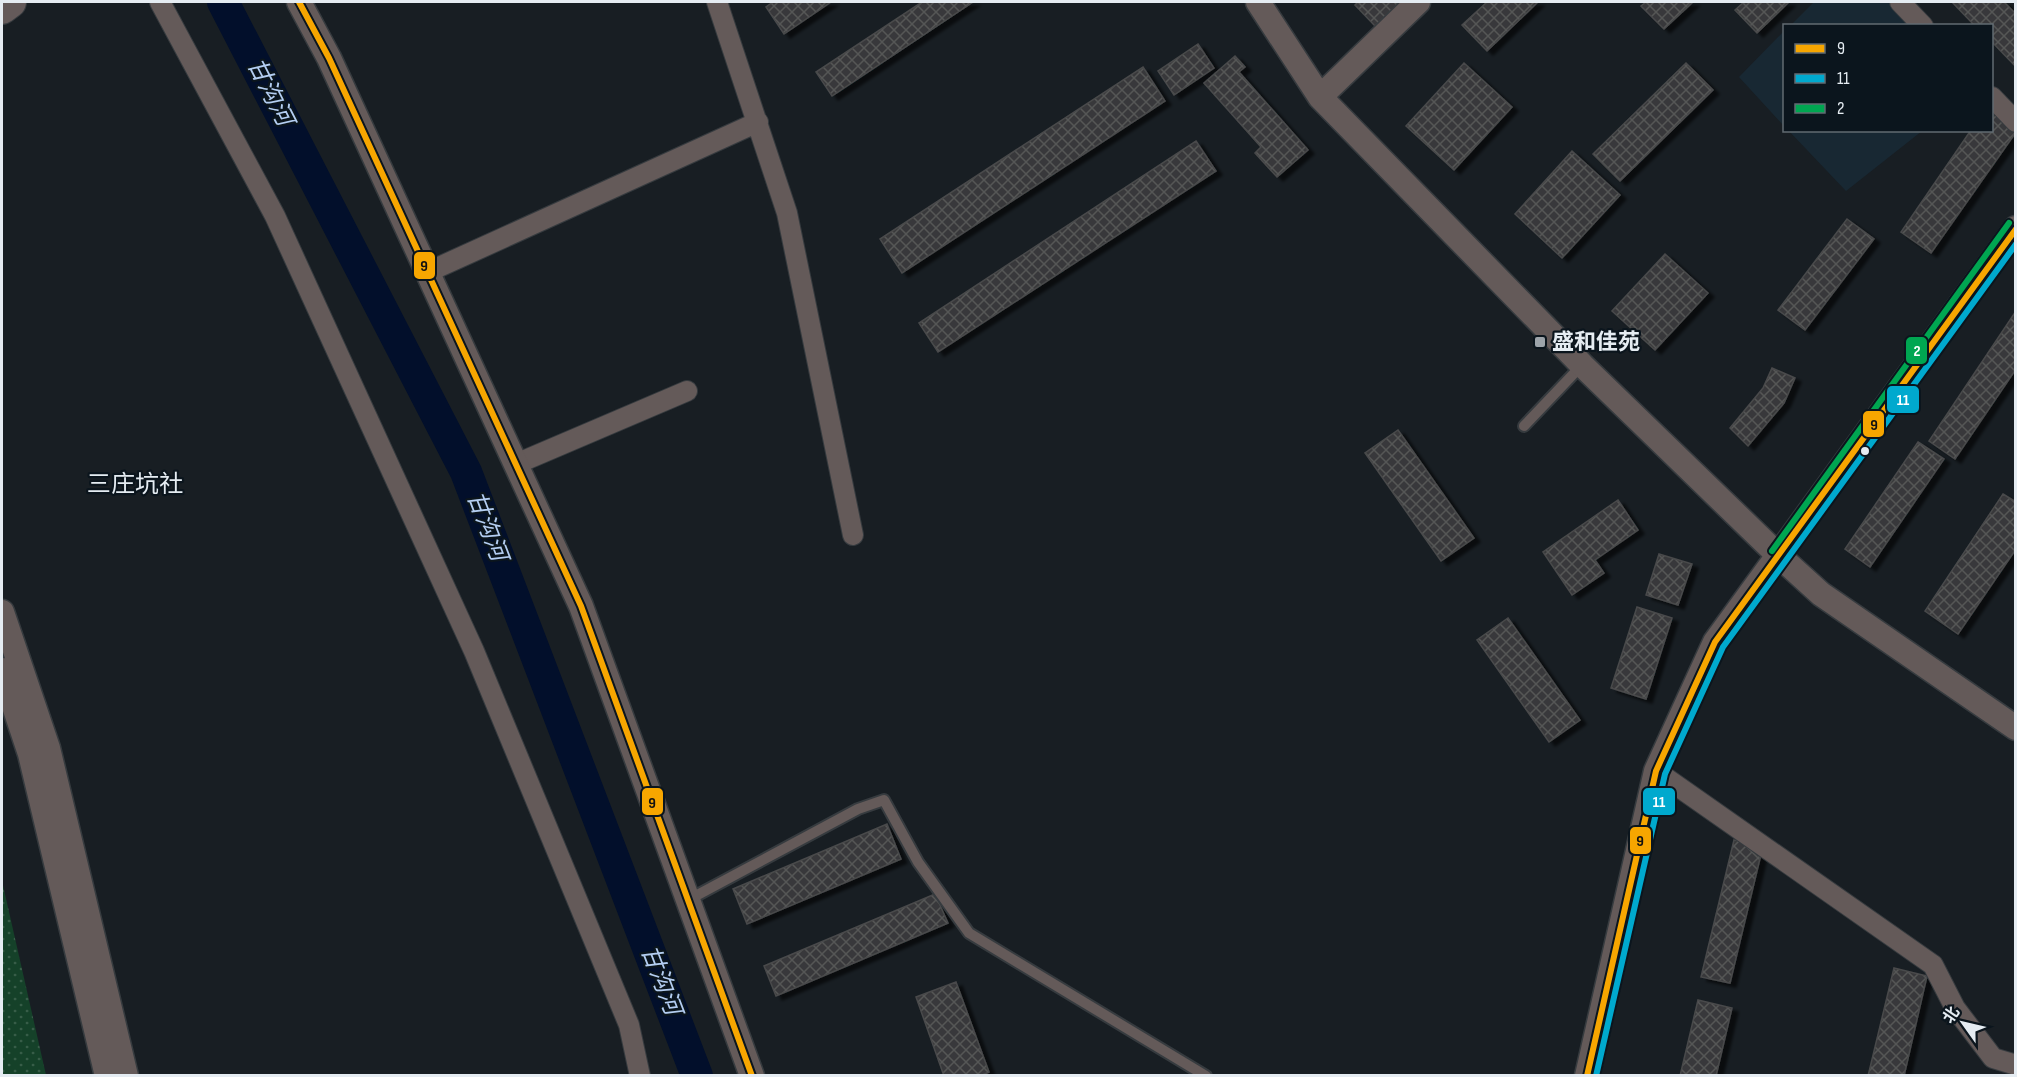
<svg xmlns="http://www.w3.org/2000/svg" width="2017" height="1077" viewBox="0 0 2017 1077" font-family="'Sofia Sans Condensed','Noto Sans SC',sans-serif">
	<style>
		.built { fill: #182833 }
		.grass { fill: url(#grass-dots) }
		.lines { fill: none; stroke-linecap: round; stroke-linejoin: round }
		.river { stroke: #020f2b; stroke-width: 32 }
		.building { fill: url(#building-cross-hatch); stroke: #494a4b; stroke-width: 1.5; filter: url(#shadow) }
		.service-casing { stroke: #363b3f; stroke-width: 14 }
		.minor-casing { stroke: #363b3f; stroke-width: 22 }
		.tertiary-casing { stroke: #363b3f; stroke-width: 27 }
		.primary-casing { stroke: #363b3f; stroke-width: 34 }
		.service { stroke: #645a59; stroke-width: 10 }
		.minor { stroke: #645a59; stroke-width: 20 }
		.tertiary { stroke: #645a59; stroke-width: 24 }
		.primary { stroke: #645a5a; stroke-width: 32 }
		.bus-1-casing { stroke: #0b151d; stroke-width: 10 }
		.bus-2-casing { stroke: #0b151d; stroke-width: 10 }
		.bus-3-casing { stroke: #0b151d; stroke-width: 10 }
		.bus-1 { stroke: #f7a600; stroke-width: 6 }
		.bus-2 { stroke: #00a9ce; stroke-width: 6 }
		.bus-3 { stroke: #00a651; stroke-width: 6 }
		.poi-dot { fill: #9da4aa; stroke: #0b151d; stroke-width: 2 }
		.bus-dot { fill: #e5ecf2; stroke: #0b151d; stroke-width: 2 }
		.labels { text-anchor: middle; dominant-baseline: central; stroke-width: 4.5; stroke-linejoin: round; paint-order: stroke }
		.poi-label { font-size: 22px; font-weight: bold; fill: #e5ecf2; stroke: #0b151d; text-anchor: start }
		.water-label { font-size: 24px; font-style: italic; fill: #b4cef2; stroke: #0b151d }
		.neighbourhood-label { font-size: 24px; fill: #e5ecf2; stroke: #0b151d }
		.line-badge { stroke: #0b151d; stroke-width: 2 }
		.badge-label { font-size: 16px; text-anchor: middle; font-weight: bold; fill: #fff }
		.pale-badge-label { font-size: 16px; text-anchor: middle; font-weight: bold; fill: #111 }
	</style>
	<defs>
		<pattern id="grass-dots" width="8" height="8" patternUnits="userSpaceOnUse" patternTransform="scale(1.5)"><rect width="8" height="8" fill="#154129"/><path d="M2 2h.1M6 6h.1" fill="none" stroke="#375d48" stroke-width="1.8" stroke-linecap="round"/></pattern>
		<pattern id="building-cross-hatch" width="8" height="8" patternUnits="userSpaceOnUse" patternTransform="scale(1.5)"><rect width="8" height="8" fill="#38393a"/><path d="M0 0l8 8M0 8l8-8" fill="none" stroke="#555657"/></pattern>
		<filter id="shadow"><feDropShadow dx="6" dy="4" stdDeviation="1.5" flood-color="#0009"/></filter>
	</defs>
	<rect width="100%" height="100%" fill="#181e23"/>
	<path class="built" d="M1814,2H1890L1914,25L1790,26Z
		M1784,31V126L1739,77Z
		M1789,131H1922L1846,191Z"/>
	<path class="grass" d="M2,881L46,1075H2Z"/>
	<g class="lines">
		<path class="river" d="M223,2L466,472L697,1076"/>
	</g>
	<path class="building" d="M773,2H831L784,34L766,7Z
		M922,2H973L832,96L816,72Z
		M1358,2H1400L1375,26L1355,5Z
		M1487,2H1538L1487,51L1462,25Z
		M1646,2H1693L1664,29L1641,6Z
		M1744,2H1789L1757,33L1735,10Z
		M1952,2H2004L2016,14V67L1992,42V26H1975Z
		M1198,44L1214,68L1174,95L1158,71Z
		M1235,56L1245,67L1239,72L1308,150L1277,177L1255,153L1261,147L1204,83Z
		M1464,63L1512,107L1454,170L1406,126Z
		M1686,63L1713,90L1620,181L1593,154Z
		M1143,67L1165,101L902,273L880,239Z
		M1992,112L2016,132L1931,253L1901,232L1971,130H1992Z
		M1196,141L1216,171L938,352L919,323Z
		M1572,151L1620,195L1562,258L1515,214Z
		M1847,219L1874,239L1805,330L1778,310Z
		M1665,254L1708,293L1655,350L1612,311Z
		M2016,311V369L1955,459L1929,441Z
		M1772,368L1795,378L1784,403L1748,446L1730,428L1763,388Z
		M1398,430L1474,538L1441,561L1365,453Z
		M1918,442L1944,459L1870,567L1845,549Z
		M2003,494L2016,502V549L1958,634L1925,611Z
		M1618,500L1638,530L1595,560L1604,573L1572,595L1543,552Z
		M1659,554L1692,564L1678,605L1646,595Z
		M1637,607L1672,618L1646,699L1611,688Z
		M1508,618L1580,720L1549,742L1477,640Z
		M887,824L901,859L747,924L733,889Z
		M1734,840L1763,846L1730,983L1701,977Z
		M935,894L948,923L776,996L764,966Z
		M1894,968L1927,976L1904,1076H1868Z
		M956,982L989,1072L980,1076H944L916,997Z
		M1698,1000L1732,1008L1716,1076H1680Z"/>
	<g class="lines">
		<defs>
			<path id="service" d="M1524,426L1582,365
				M688,900L858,809L884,800L918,862L969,933L1206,1076"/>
			<path id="minor" d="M160,2L275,216L474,651L629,1025L640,1076
				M717,2L787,213L853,535
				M1900,2L1923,26
				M1992,97L2016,122
				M428,272L758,122
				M516,464L687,391
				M1656,771L1933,965L1955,1008L1993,1058L2016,1065"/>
			<path id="tertiary" d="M299,2L329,58L581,606L752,1076
				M1258,2L1320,97L1582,365L1779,556L1821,594L2016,728
				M1320,97L1418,2
				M2,612L48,748L126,1076
				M2,670L30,754L107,1076
				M1587,1076L1656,771L1715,642L2016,228"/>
			<path id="primary" d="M2,8L10,2"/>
		</defs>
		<use href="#service" class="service-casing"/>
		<use href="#minor" class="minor-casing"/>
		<use href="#tertiary" class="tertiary-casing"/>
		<use href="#primary" class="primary-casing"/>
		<use href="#service" class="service"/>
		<use href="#minor" class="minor"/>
		<use href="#tertiary" class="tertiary"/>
		<use href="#primary" class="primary"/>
		<defs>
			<path id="bus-1" d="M299,2L329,58L581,606L752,1076
				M1587,1076L1656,771L1715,642L2016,229"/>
			<path id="bus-2" d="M1596,1076L1665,774L1723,647L2016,244"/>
			<path id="bus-3" d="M1772,551L2009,223"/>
		</defs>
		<use href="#bus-1" class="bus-1-casing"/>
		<use href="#bus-2" class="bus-2-casing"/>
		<use href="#bus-3" class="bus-3-casing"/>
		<use href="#bus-1" class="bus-1"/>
		<use href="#bus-2" class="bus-2"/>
		<use href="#bus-3" class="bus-3"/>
	</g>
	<rect class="poi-dot" x="1534" y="336" width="12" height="12" rx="3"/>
	<circle class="bus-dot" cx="1865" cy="451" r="5"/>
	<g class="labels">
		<g class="poi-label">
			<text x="1552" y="342">盛和佳苑</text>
		</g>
		<g class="water-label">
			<text transform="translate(270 92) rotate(63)">甘沟河</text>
			<text transform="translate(487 526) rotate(69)">甘沟河</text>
			<text transform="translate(661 980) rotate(69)">甘沟河</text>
		</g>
		<g class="neighbourhood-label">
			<text x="135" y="484">三庄坑社</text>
		</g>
	</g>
	<g class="line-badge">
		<rect x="413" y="251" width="23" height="29" rx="6" fill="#f7a600"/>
		<rect x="1905" y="336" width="23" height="29" rx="6" fill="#00a651"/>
		<rect x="1886" y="385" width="34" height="29" rx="6" fill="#00a9ce"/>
		<rect x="1862" y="410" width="23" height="28" rx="6" fill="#f7a600"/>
		<rect x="1642" y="787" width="34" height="29" rx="6" fill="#00a9ce"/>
		<rect x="641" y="787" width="23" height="29" rx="6" fill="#f7a600"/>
		<rect x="1629" y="826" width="23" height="29" rx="6" fill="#f7a600"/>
	</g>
	<g class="badge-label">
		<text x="1917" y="356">2</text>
		<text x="1903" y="405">11</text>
		<text x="1659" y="807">11</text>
	</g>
	<g class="pale-badge-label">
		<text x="424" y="271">9</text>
		<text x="1874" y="430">9</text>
		<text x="652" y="808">9</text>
		<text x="1640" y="846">9</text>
	</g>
	<rect width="2017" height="1077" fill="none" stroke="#e5ecf2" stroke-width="6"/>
	<rect x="1783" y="24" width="210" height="108" fill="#0b151d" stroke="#626b72" stroke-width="1.5"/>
	<rect x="1795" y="44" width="30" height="9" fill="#f7a600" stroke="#626b72" stroke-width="1.5"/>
	<text x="1837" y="54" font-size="18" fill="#e5ecf2">9</text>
	<rect x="1795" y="74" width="30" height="9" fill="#00a9ce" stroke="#626b72" stroke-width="1.5"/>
	<text x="1837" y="84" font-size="18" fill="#e5ecf2">11</text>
	<rect x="1795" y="104" width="30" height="9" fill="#00a651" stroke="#626b72" stroke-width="1.5"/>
	<text x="1837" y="114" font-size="18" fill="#e5ecf2">2</text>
	<g transform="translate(1963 1023) rotate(304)" stroke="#0b151d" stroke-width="4.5" paint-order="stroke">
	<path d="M0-4.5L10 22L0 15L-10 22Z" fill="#e5ecf2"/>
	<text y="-9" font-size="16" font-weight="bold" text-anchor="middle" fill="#e5ecf2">北</text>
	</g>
</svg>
